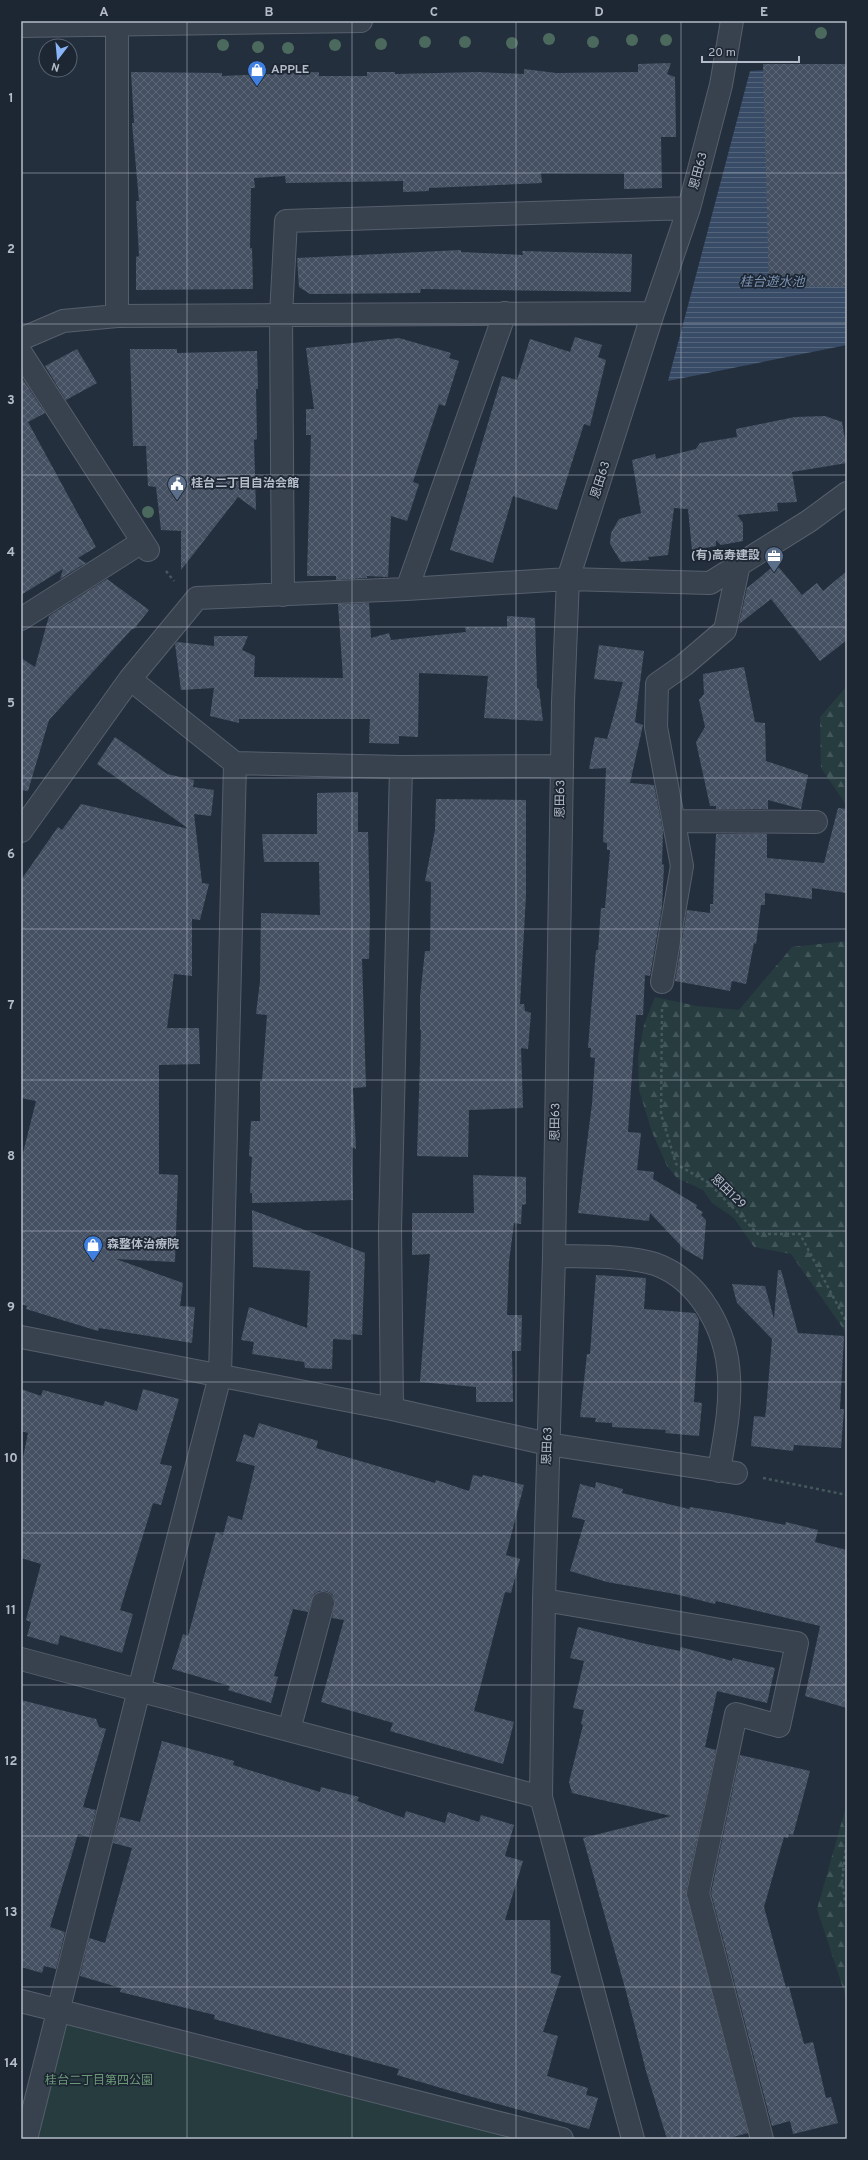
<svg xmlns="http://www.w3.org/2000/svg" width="868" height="2160" viewBox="0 0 868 2160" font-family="Overpass,'Noto Sans JP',sans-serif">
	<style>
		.forest { fill: url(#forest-firs) }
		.park { fill: #263c3f }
		.water { fill: url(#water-rules) }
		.building { fill: url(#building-cross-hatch) }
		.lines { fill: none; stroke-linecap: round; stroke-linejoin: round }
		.minor-casing { stroke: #565f6c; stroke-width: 24 }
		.path { stroke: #44595c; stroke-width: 2.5; stroke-dasharray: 3 3; stroke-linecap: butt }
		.minor { stroke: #38414e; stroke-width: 22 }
		.tree { fill: #4b6a5d }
		.grid { fill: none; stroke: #b4bcc9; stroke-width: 1; stroke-opacity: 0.55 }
		.labels { text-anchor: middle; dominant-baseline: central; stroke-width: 3.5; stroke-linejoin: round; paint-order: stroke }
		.poi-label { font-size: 12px; font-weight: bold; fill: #b4bcc9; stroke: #1d2633; text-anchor: start }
		.street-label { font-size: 12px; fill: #b4bcc9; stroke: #1d2633 }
		.park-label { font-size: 12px; fill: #6b9a76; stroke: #1d2633 }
		.water-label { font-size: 13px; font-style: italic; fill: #7c92b1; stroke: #1d2633 }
		.neatline { fill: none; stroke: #b4bcc9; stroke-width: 1.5 }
		.grid-label { font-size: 13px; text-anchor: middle; font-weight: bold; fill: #b4bcc9 }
	</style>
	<defs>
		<pattern id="forest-firs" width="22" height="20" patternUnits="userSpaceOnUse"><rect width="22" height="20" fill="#263c3f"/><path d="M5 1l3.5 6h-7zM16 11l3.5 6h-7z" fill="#435659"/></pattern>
		<pattern id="water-rules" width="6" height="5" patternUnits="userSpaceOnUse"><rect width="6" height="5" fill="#394c67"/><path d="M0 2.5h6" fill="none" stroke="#53647b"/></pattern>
		<pattern id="building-cross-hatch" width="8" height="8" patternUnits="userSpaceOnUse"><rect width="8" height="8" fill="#455162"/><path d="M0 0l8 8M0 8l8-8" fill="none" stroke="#5d6877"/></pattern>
	</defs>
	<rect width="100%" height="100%" fill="#242f3e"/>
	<path class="forest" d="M847,686V806L821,768L820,717Z
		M847,941V1334L791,1254L754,1247L734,1218L712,1203L703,1190L677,1178L667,1166L652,1132L639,1090L638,1057L644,1025L655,997L697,1006L739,1010L792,947Z
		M847,1803V2000L817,1909Z"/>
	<path class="park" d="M58,2011L562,2139H26Z"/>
	<path class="water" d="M847,65V345L668,381L750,71Z"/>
	<path class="building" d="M671,63L667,74L675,77L676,137H661L662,188L624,189V172L541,173L542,183L429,188V191L403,192V181L286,183L285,176L254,178L255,188H251L250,248H252L253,289L136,290V257L139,256L136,201H139L132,123H134L131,72L222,73V76L319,72V76H367V72H395V74L479,72L524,74V69L556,73L638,72V64Z
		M763,64H847V287L769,286Z
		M461,250V252L523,255L522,251L632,254L631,292L421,289L420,293L319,294H310L299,287L297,258Z
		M575,337L602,345L598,357L606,360L590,426L584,424L557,510L513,496L493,563L450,550L502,376L517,380L530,339L570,352Z
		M399,338L451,353L449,358L459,361L445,406L439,404L413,482L419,484L407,521L391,516L388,577L367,576V578L336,580V576H307L311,435H306V409H314L306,348Z
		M77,349L97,383L66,400L45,366Z
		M130,349H177V353L257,351L258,389H256L257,439L254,440L256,510L238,497L181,570V531L161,530L156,487L148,486L146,446H133Z
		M22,378L45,413L28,422L96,547L78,558L86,563L60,579L63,569L21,595Z
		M825,416L842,422L847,451V463L792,472L797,502L777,503L778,511L737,515L743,523V541L721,545L716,540V546L692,550L688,509L674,508L668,555L648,557L649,560L621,562L610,544L611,533L619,519L641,513L632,460L655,454L656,459L696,449L700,443L737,437L736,429L795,417Z
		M776,564L802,595L817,583L823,591L847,571V640L820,661L771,599L739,624L747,588Z
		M107,579L149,610L134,629H132L49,720L28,791L21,790V658L35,667L49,616Z
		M369,603L371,638L389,633L391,640L466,632L465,627H507V616L535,618L537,688L539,689L543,721L484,718L488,676L419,673L418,737L399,736V744L369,743L370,719H239V723L210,716L214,688L181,690L175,644L177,642L214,646V636H248L242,650L255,656L254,677L343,678L338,604Z
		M599,645L644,651L635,722L643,725L630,783L654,785L663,831L662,864L664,865L662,907L650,976L645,975L643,1015H636L628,1132L641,1133L637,1170L654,1172L653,1179L697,1205L696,1208L703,1212L701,1215L706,1220L703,1260L684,1249L650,1213L649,1221L578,1213L592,1104L595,1058L590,1057L591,1048H588L596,950H598L601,908H605L610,850H607V843L603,842L606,768L589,769L595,737L607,739L623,682L594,679Z
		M744,667L755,722L765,723L766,761L808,775L801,809L768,800V809H716V806H710L696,742L705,727L699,700L704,694L703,674Z
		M115,737L167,774L194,780L193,787L214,790L211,816L194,814L202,883L209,884L200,920L192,919V976L174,974L167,1028H199L200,1064L159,1065V1174L178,1175L175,1262L116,1259L183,1283L180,1306L195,1307L192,1343L99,1328L98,1331L26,1309L27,1306L21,1304V1161L36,1101L21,1098V880L58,827L62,830L81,804L189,829L97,764Z
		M358,792V832H368L370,917L369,959H362L366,1087L353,1088L356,1149L351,1147L353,1200L252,1203V1193H250L252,1157L249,1156L251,1121H260V1081H262L267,1015L256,1014L260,981L261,913L320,915L319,862H264L262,834H317V793Z
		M436,799L526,800V895L520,1004H524L525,1011L531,1013L528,1049L521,1048L523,1108L469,1110L468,1157L417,1156L421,1030H420V997L425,951H430L431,882L425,881L435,830Z
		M838,808L847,809V893L812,888V899L765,893V905H761L756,944L754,943L746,984L732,981L730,991L675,981L687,910L710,913V904H713L716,834H767V858L824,863Z
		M473,1175L526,1177V1204L522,1205L521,1224L514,1223L509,1262L507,1315H522L521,1351H512L513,1402H476V1387L420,1382L430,1254L412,1255V1213H474Z
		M252,1210L365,1253L362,1335L351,1334V1340L333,1339L332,1369L305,1368L304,1362L252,1354L254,1342L241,1340L249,1307L307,1328L310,1271L253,1267Z
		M778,1270H781L798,1333L844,1336L840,1409H844L841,1448L794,1445L793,1451L751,1446L754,1416L765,1417L766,1410L772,1339L737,1303L732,1284L765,1286L774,1319Z
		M596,1275L646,1278L644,1309L695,1313L697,1316L699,1320L694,1402L702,1403L699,1436L665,1433L666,1430L612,1427V1423L595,1422L596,1418L580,1417L587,1354H590Z
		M21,1389L41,1396L43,1390L103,1406L105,1401L137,1411L143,1389L179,1399L160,1464L172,1466L161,1505L153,1503L120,1610L133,1614L122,1653L60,1635L58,1645L27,1636L31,1622L26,1620L41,1564L21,1558V1467L28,1433L21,1431Z
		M259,1423L318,1441L316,1448L435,1483L436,1480L469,1491L473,1475L482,1477L483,1475L524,1485L506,1555L520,1559L511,1593L505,1592L474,1711L514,1722L503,1764L390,1731L393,1723L321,1702L344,1620L332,1618L335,1600L332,1594L327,1591H319L314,1594L308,1612L293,1609L274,1676L278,1677L271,1703L228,1690L230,1686L172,1669L183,1634L188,1636L216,1532L223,1535L228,1516L242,1520L255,1466L236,1461L244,1434L254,1438Z
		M596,1482L623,1489L622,1493L689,1509L690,1507L727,1513L785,1525L786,1522L818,1530L815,1542L847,1550V1708L805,1696L820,1626L716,1601L715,1604L675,1594L607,1582L570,1571L585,1520L572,1517L580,1484L595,1488Z
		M578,1627L646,1644L680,1651L681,1647L732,1661L733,1658L775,1668L767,1703L717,1691L705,1747L716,1750L686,1891L748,2133L726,2139H667L646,2071L627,1995L583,1838L671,1816L572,1793L569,1782L583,1725L581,1724L584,1710L573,1708L584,1661L570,1658Z
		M21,1700L96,1719L99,1727L106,1729L83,1807L96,1810L89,1837L78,1834L50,1927L65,1932L56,1969L44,1966L42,1973L21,1967Z
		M162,1741L234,1761L233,1765L320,1792L321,1787L359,1797L357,1801L404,1818L406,1811L445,1823L448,1812L479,1822L481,1815L514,1825L505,1856L523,1861L505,1920H550L551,1973L561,1976L543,2032L558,2036L547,2076L588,2088L586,2095L598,2098L589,2129L465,2095L397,2075L399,2069L214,2019L215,2015L120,1992L121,1988L80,1976L89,1938L105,1943L132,1848L113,1843L120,1817L140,1822Z
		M740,1755L810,1771L793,1835L789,1834L788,1838L784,1837L764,1907L786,1988L789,1987L804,2044L813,2042L826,2098L831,2097L838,2123L793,2134L790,2121L772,2126L711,1893Z"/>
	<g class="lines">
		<defs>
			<path id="minor" d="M117,21V316
				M21,26L361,21
				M21,339L63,321L117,316L653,313
				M21,353L148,550
				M407,589L505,313
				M283,595L281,315L286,221L689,208
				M21,619L142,542
				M130,679L235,763L401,767L562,766
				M674,821L816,822
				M21,831L130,679L197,598L407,589L568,579L710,583L809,521L847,493
				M662,982L682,866L656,727L657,684L684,665L725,630L739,564
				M554,1256C584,1257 626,1255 655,1264C700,1280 727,1331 729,1377C731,1409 724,1440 719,1471
				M21,1337L392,1409L548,1444L736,1473
				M392,1409L390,1230L401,767
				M544,1600L797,1643L779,1726L736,1714L698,1893L762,2139
				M21,1659L541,1797
				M289,1730L323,1603
				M21,2001L562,2139
				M26,2139L139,1690L220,1376L235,763
				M633,2139L541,1797L544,1600L554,1256L563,702L568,579L653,313L689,208L721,85L732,21"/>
		</defs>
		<use href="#minor" class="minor-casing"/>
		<path class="path" d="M166,571L174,581
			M662,1009L661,1114L676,1164L709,1183L758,1234H800L847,1323
			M763,1478L847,1495
			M847,1838L842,1881L847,1913"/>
		<use href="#minor" class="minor"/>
	</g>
	<g class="tree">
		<circle cx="821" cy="33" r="6"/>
		<circle cx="549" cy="39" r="6"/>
		<circle cx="632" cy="40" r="6"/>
		<circle cx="666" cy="40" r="6"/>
		<circle cx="425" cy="42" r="6"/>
		<circle cx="465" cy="42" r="6"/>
		<circle cx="593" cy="42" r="6"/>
		<circle cx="512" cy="43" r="6"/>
		<circle cx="381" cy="44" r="6"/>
		<circle cx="223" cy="45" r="6"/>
		<circle cx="335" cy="45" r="6"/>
		<circle cx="258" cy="47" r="6"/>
		<circle cx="288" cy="48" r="6"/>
		<circle cx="148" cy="512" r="6"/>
	</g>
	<path class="grid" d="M187,21V2139M352,21V2139M516,21V2139M681,21V2139M21,173H847M21,324H847M21,475H847M21,627H847M21,778H847M21,929H847M21,1080H847M21,1231H847M21,1382H847M21,1533H847M21,1685H847M21,1836H847M21,1987H847"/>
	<defs>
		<symbol id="shop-pin" viewBox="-11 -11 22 30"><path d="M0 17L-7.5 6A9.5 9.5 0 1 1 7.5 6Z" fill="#3f7fe0" stroke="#1d2633"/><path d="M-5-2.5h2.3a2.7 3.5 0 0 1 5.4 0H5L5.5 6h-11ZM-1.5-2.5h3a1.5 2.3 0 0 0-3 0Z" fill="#fff"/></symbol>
		<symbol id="civic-pin" viewBox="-11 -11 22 30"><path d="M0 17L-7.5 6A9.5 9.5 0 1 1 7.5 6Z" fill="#5c6f8a" stroke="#1d2633"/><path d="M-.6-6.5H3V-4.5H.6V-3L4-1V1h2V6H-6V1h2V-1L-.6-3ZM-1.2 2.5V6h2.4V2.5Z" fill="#fff"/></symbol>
		<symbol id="office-pin" viewBox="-11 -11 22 30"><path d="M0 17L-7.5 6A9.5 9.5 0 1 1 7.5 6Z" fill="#5c6f8a" stroke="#1d2633"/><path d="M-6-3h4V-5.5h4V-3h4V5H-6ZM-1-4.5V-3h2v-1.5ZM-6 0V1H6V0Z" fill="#fff"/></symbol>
	</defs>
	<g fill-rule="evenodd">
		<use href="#shop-pin" x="246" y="59" width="22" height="30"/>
		<use href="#civic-pin" x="166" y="473" width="22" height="30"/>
		<use href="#office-pin" x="763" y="545" width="22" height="30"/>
		<use href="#shop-pin" x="82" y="1234" width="22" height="30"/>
	</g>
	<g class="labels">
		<g class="poi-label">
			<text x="271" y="70">APPLE</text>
			<text x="191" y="484">桂台二丁目自治会館</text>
			<text x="760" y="556" text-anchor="end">(有)高寿建設</text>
			<text x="107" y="1245">森整体治療院</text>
		</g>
		<g class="street-label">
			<text transform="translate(699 171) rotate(-75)">恩田63</text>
			<text transform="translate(601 480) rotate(-72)">恩田63</text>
			<text transform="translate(561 799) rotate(-89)">恩田63</text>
			<text transform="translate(556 1122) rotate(-89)">恩田63</text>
			<text transform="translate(728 1192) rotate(44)">恩田129</text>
			<text transform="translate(548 1446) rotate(-88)">恩田63</text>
		</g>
		<g class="park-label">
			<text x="99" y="2081">桂台二丁目第四公園</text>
		</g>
		<g class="water-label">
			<text x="772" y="283">桂台遊水池</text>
		</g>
	</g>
	<rect width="868" height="2160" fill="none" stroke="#1d2633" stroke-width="44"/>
	<g transform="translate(58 58) rotate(196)"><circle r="19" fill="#1d2633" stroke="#59626f"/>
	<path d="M0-3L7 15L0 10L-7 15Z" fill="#8ab4f8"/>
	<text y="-6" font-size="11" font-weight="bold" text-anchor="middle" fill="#b4bcc9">N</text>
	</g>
	<path d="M702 56v6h97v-6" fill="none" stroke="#b4bcc9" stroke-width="2"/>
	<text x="708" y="56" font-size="12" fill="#b4bcc9" stroke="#1d2633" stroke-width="3" paint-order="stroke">20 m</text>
	<rect x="22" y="22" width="824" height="2116" class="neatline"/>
	<g class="grid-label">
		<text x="104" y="16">A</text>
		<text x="269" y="16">B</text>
		<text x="434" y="16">C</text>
		<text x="599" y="16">D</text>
		<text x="764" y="16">E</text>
		<text x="11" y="102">1</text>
		<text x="11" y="253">2</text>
		<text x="11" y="404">3</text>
		<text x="11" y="556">4</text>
		<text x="11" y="707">5</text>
		<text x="11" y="858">6</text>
		<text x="11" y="1009">7</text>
		<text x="11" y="1160">8</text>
		<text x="11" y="1311">9</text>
		<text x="11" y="1462">10</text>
		<text x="11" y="1614">11</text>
		<text x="11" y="1765">12</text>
		<text x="11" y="1916">13</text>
		<text x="11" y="2067">14</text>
	</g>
</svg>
